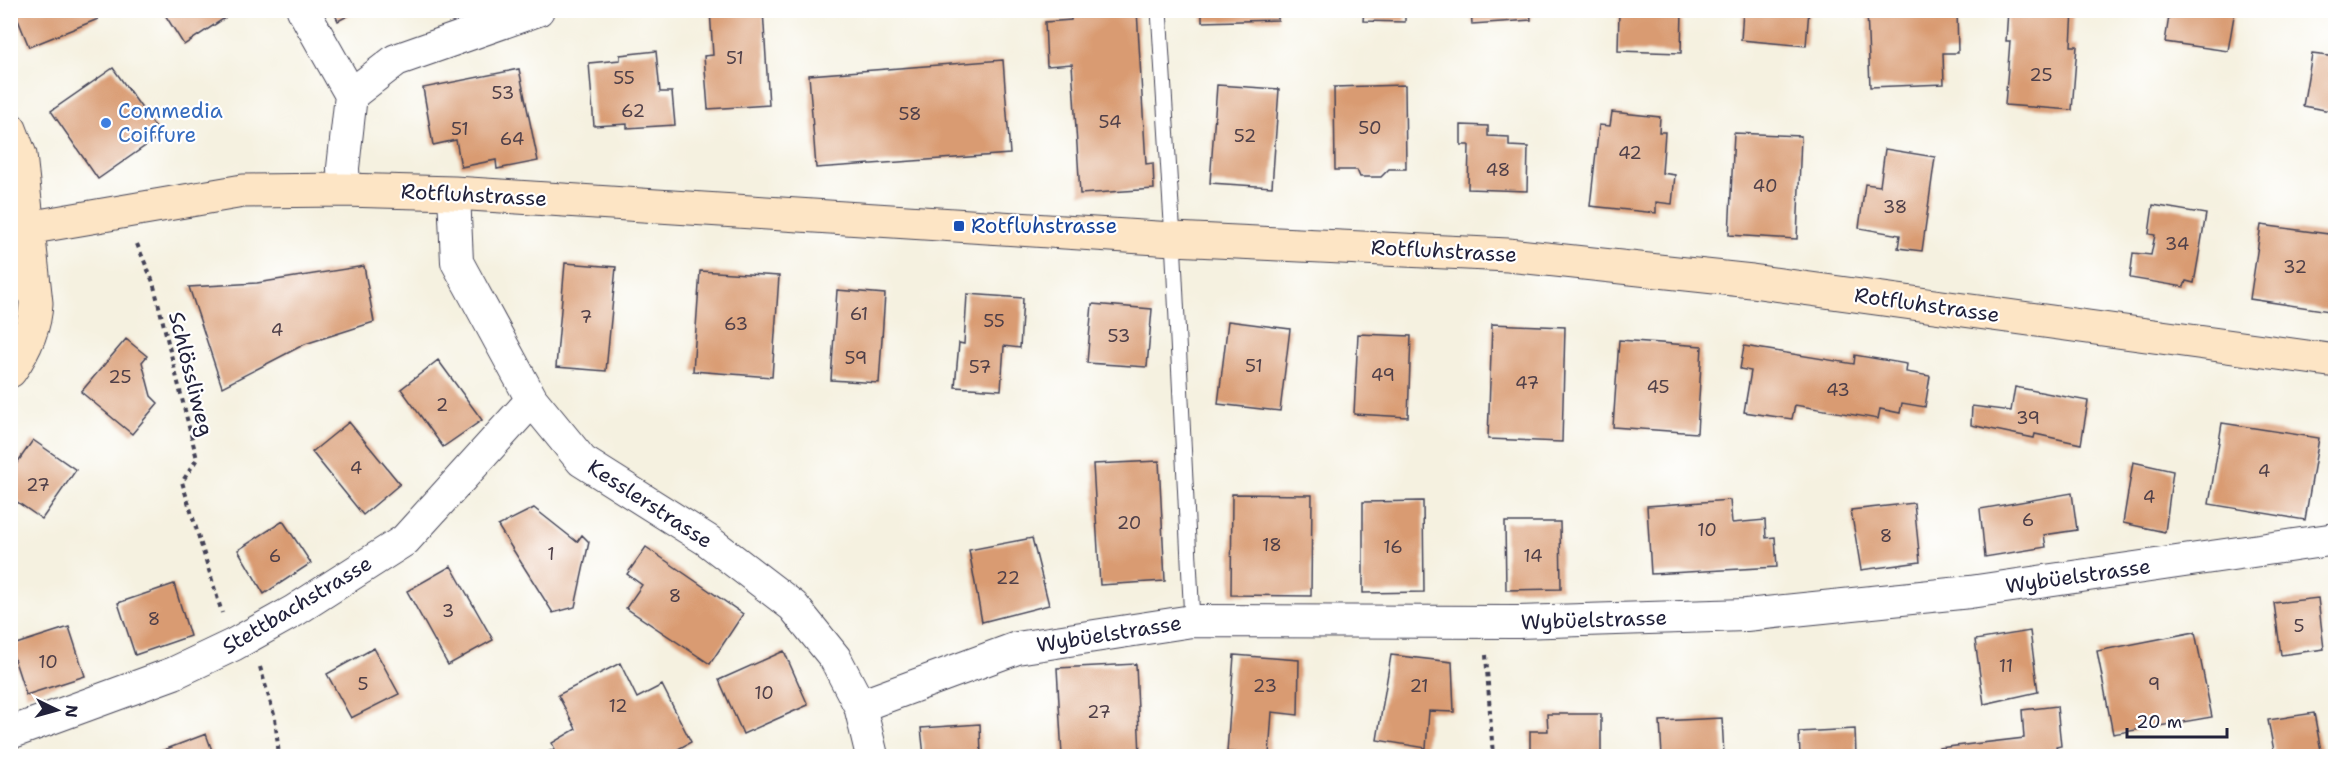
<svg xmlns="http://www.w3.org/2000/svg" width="2346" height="767" viewBox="0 0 2346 767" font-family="'Shantell Sans',sans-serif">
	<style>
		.building { fill: #d99b72 }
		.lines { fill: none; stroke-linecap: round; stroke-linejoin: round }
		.service-casing { stroke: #424154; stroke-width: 17 }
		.minor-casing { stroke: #424154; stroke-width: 34 }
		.secondary-casing { stroke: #424154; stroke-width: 35 }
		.path { stroke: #424154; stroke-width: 4; stroke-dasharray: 4.5 4.5; stroke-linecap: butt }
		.service { stroke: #fff; stroke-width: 15 }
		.minor { stroke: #fff; stroke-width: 32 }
		.secondary { stroke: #fde5c5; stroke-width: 33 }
		.shop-dot { fill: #3f7fe0; stroke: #fff; stroke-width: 2 }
		.transit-dot { fill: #1a4fb4; stroke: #fff; stroke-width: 2 }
		.labels { text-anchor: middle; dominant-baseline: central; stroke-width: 4.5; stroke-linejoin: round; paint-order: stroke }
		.number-label { font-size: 18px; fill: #504049 }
		.shop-label { font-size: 21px; fill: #366cbe; stroke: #fff; text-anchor: start }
		.street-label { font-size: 21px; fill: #22223b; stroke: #fff }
		.transit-label { font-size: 21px; fill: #164399; stroke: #fff; text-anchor: start }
	</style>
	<rect width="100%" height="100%" fill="#fff"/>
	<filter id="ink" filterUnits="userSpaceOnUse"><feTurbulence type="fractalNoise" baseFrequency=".0167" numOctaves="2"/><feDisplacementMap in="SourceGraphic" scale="12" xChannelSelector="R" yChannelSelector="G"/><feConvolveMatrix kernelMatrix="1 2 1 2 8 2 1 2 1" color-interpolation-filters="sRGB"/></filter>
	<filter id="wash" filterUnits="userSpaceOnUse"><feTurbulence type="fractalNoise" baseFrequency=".008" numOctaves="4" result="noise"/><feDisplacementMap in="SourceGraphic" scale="24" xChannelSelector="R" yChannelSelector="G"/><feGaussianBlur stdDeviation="1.35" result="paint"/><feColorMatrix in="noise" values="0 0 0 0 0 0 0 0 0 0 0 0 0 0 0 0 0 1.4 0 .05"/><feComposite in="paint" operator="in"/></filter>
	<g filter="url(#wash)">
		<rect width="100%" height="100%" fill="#f5f1e0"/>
		<g id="blocks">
			<path class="building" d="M14,10H95L98,19L29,47Z
				M162,10H237L184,45Z
				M333,10H359L338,21Z
				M710,10H763L769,105L708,109L704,56L713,55Z
				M1071,10H1137L1146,164L1153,163L1154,189L1080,194L1072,64L1047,66L1045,22L1071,20Z
				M1202,10H1278V20L1202,22Z
				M1364,10H1405V22L1363,21Z
				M1471,10H1530L1531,20L1472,24Z
				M1619,10H1682L1681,53L1618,51Z
				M1743,10H1809L1806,46L1741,40Z
				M1867,10H1957L1958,53H1943L1944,84L1870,87Z
				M2008,10H2073L2071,46H2077L2072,110L2005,105L2010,41H2006Z
				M2170,10H2235L2228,51L2165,42Z
				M656,51L660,92H672L675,125L627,128V124L594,126L589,63L620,60V55Z
				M2312,54L2336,57V112L2303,106Z
				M1003,60L1010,154L816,168L809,75Z
				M113,68L161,135L98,179L51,111Z
				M519,69L538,161L497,169L496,160L461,167L456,140L433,145L423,88Z
				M1217,85L1279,89L1272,187L1210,183Z
				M1405,85L1406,169H1389L1381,177H1360L1357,170H1335L1334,87Z
				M1612,112L1660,117L1659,132H1665L1662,173L1675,175L1672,204L1656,202V213L1590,206L1599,125L1610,126Z
				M1461,125L1488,126V136L1509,137V146L1528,147L1527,191L1468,189L1469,145H1461Z
				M1734,133L1801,136L1797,239L1729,235Z
				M1885,149L1935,157L1922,251L1898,248L1900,235L1859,228L1865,184L1880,186Z
				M2153,205L2206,214L2194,283L2186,281L2184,287L2130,278L2133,253L2151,255L2155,235L2149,234Z
				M2261,225L2336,235V312L2250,299Z
				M565,263L616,267L606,371L556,367Z
				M364,266L374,322L305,344L222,387L189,287L257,283Z
				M700,271L779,276L772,377L693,371Z
				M837,290L885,294L879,383L831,380Z
				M967,294L1023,298L1020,348L1004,346L1001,390L955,387L959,343L964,344Z
				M1092,304L1152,309L1147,367L1087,363Z
				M1228,321L1290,329L1280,411L1218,404Z
				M1492,324L1565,327L1562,442L1488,439Z
				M1358,334L1411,336L1408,417L1354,414Z
				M126,339L147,356L142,362L151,396L158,403L132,434L81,392Z
				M1619,340L1702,346L1697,433L1613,427Z
				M1744,346L1854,364L1855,355L1907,364L1906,372L1930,376L1925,407L1902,403L1900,413L1880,409L1878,419L1795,405L1792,419L1744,412L1751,371L1740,369Z
				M438,360L482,420L443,447L401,389Z
				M2015,387L2088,401L2081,444L2035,434L2034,438L1971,425L1972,406L2011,411Z
				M349,422L400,484L363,515L312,452Z
				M2222,423L2319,438L2305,520L2209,504Z
				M33,440L76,470L42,519L10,497V473Z
				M1159,461L1165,581L1100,585L1093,464Z
				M2133,462L2173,471L2165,532L2123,523Z
				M2072,493L2077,530L2044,535L2046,547L1985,557L1980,509Z
				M1232,494L1312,495L1311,596L1231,595Z
				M1730,500L1732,523L1765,520L1766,538L1775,537L1777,567L1651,574L1647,506Z
				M1423,501L1424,592L1363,593V502Z
				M1914,503L1920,562L1861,570L1851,510Z
				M534,508L577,542L582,535L589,542L575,607L553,613L498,526Z
				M283,521L311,563L264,594L238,550Z
				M1505,522H1560L1561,589L1506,590Z
				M1032,538L1049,605L982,622L969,550Z
				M646,547L743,614L710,664L626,608L642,585L627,574Z
				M451,566L493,640L448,665L407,591Z
				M174,584L190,636L135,655L118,603Z
				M2318,598L2324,649L2281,655L2274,603Z
				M69,627L85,676L26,695L10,646Z
				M2030,631L2038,692L1984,704L1975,640Z
				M2195,632L2212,717L2113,734L2097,651Z
				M374,648L399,694L351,718L327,674Z
				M784,651L808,705L743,734L719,680Z
				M1234,655L1299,660L1298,715L1272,712L1269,755L1227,752Z
				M1391,655L1452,662L1454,712L1429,711L1426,748L1377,740Z
				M620,663L637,698L662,685L691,742L669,754L670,756H544L543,754L555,749L552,743L576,729L558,695Z
				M1136,664L1140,756H1062L1057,668Z
				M2057,706L2061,746L2056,747L2058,756H1940L1939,748L2024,738L2022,710Z
				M2314,713L2322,756H2275L2268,720Z
				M1547,714H1601V756H1530V731H1548Z
				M1722,718L1724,756H1662L1660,721Z
				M980,724L981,756H924L921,728Z
				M1855,729L1856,756H1800L1799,732Z
				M206,734L214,756H148Z"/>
		</g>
	</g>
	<g filter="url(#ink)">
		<use href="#blocks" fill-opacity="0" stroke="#424154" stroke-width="1.5"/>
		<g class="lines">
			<defs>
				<path id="service" d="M1159,10L1173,239L1192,621"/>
				<path id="minor" d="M303,10L351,95
					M344,190L343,168L351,95L396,60L538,10
					M454,193L457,262L532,400L582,461L707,540L793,606L835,658L860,706L872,756
					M860,706L1017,648L1192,621L1518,622L1746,615L1970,592L2336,539
					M10,733L174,673L233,645L294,611L405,540L532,400"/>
				<path id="secondary" d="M10,129L20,155L36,303C35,328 24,351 10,371
					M10,231L243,191L344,190L454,193L1173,239L1508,255L1752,281L2336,361"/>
			</defs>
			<use href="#service" class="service-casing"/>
			<use href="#minor" class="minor-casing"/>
			<use href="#secondary" class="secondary-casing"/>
			<path class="path" d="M137,244L153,282L197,459L182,482L222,613
				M1486,655L1493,756
				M260,667L275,718L279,756"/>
			<use href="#service" class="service"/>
			<use href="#minor" class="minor"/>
			<use href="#secondary" class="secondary"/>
		</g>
	</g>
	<circle class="shop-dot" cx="106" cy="123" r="6"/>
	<rect class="transit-dot" x="953" y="220" width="12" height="12" rx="3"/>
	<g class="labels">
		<g class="number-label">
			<text x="735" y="58">51</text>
			<text x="2041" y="75">25</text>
			<text x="624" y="78">55</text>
			<text x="503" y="93">53</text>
			<text x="633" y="111">62</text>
			<text x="910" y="114">58</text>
			<text x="1110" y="122">54</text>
			<text x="1370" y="128">50</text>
			<text x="460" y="129">51</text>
			<text x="1245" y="136">52</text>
			<text x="512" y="139">64</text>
			<text x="1630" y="153">42</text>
			<text x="1498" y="170">48</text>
			<text x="1765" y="186">40</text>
			<text x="1895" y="207">38</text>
			<text x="2177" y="244">34</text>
			<text x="2295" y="267">32</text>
			<text x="859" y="314">61</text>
			<text x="586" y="317">7</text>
			<text x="994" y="321">55</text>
			<text x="736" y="324">63</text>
			<text x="277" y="330">4</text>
			<text x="1119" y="336">53</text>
			<text x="856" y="358">59</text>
			<text x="1254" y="366">51</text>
			<text x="980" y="367">57</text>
			<text x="1383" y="375">49</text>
			<text x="120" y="377">25</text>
			<text x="1527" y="383">47</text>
			<text x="1658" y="387">45</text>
			<text x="1838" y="390">43</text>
			<text x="442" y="405">2</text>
			<text x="2028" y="418">39</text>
			<text x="356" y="468">4</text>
			<text x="2264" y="471">4</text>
			<text x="38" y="485">27</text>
			<text x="2149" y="497">4</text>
			<text x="2028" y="520">6</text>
			<text x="1129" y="523">20</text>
			<text x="1707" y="530">10</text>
			<text x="1886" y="536">8</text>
			<text x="1272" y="545">18</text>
			<text x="1393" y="547">16</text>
			<text x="551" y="554">1</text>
			<text x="275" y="556">6</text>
			<text x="1533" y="556">14</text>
			<text x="1008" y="578">22</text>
			<text x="675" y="596">8</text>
			<text x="448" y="611">3</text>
			<text x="154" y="619">8</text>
			<text x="2299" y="626">5</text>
			<text x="48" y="662">10</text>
			<text x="2006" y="666">11</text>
			<text x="363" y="684">5</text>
			<text x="2154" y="684">9</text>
			<text x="1265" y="686">23</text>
			<text x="1419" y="686">21</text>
			<text x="764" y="693">10</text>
			<text x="618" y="706">12</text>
			<text x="1099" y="712">27</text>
		</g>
		<g class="shop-label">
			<text x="118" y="111">Commedia<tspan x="118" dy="24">Coiffure</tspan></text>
		</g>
		<g class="street-label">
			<text transform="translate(474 195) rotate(3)">Rotfluhstrasse</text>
			<text transform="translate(1444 251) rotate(3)">Rotfluhstrasse</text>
			<text transform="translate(1927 305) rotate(8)">Rotfluhstrasse</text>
			<text transform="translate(191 374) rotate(76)">Schlössliweg</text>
			<text transform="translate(650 504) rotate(33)">Kesslerstrasse</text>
			<text transform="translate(2078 576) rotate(-8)">Wybüelstrasse</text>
			<text transform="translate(297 605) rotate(-31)">Stettbachstrasse</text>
			<text transform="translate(1594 620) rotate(-2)">Wybüelstrasse</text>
			<text transform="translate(1109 634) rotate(-9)">Wybüelstrasse</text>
		</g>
		<g class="transit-label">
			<text x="971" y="226">Rotfluhstrasse</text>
		</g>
	</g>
	<rect width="2346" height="767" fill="none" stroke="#fff" stroke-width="36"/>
	<g transform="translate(57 710) rotate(95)" stroke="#ffffff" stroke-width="4.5" paint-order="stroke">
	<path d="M0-4.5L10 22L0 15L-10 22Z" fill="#22223b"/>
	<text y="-9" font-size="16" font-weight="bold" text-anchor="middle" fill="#22223b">N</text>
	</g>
	<path d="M2127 728v9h100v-9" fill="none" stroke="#22223b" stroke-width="3"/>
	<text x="2136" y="728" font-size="18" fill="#22223b" stroke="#ffffff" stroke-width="4.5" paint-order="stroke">20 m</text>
</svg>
